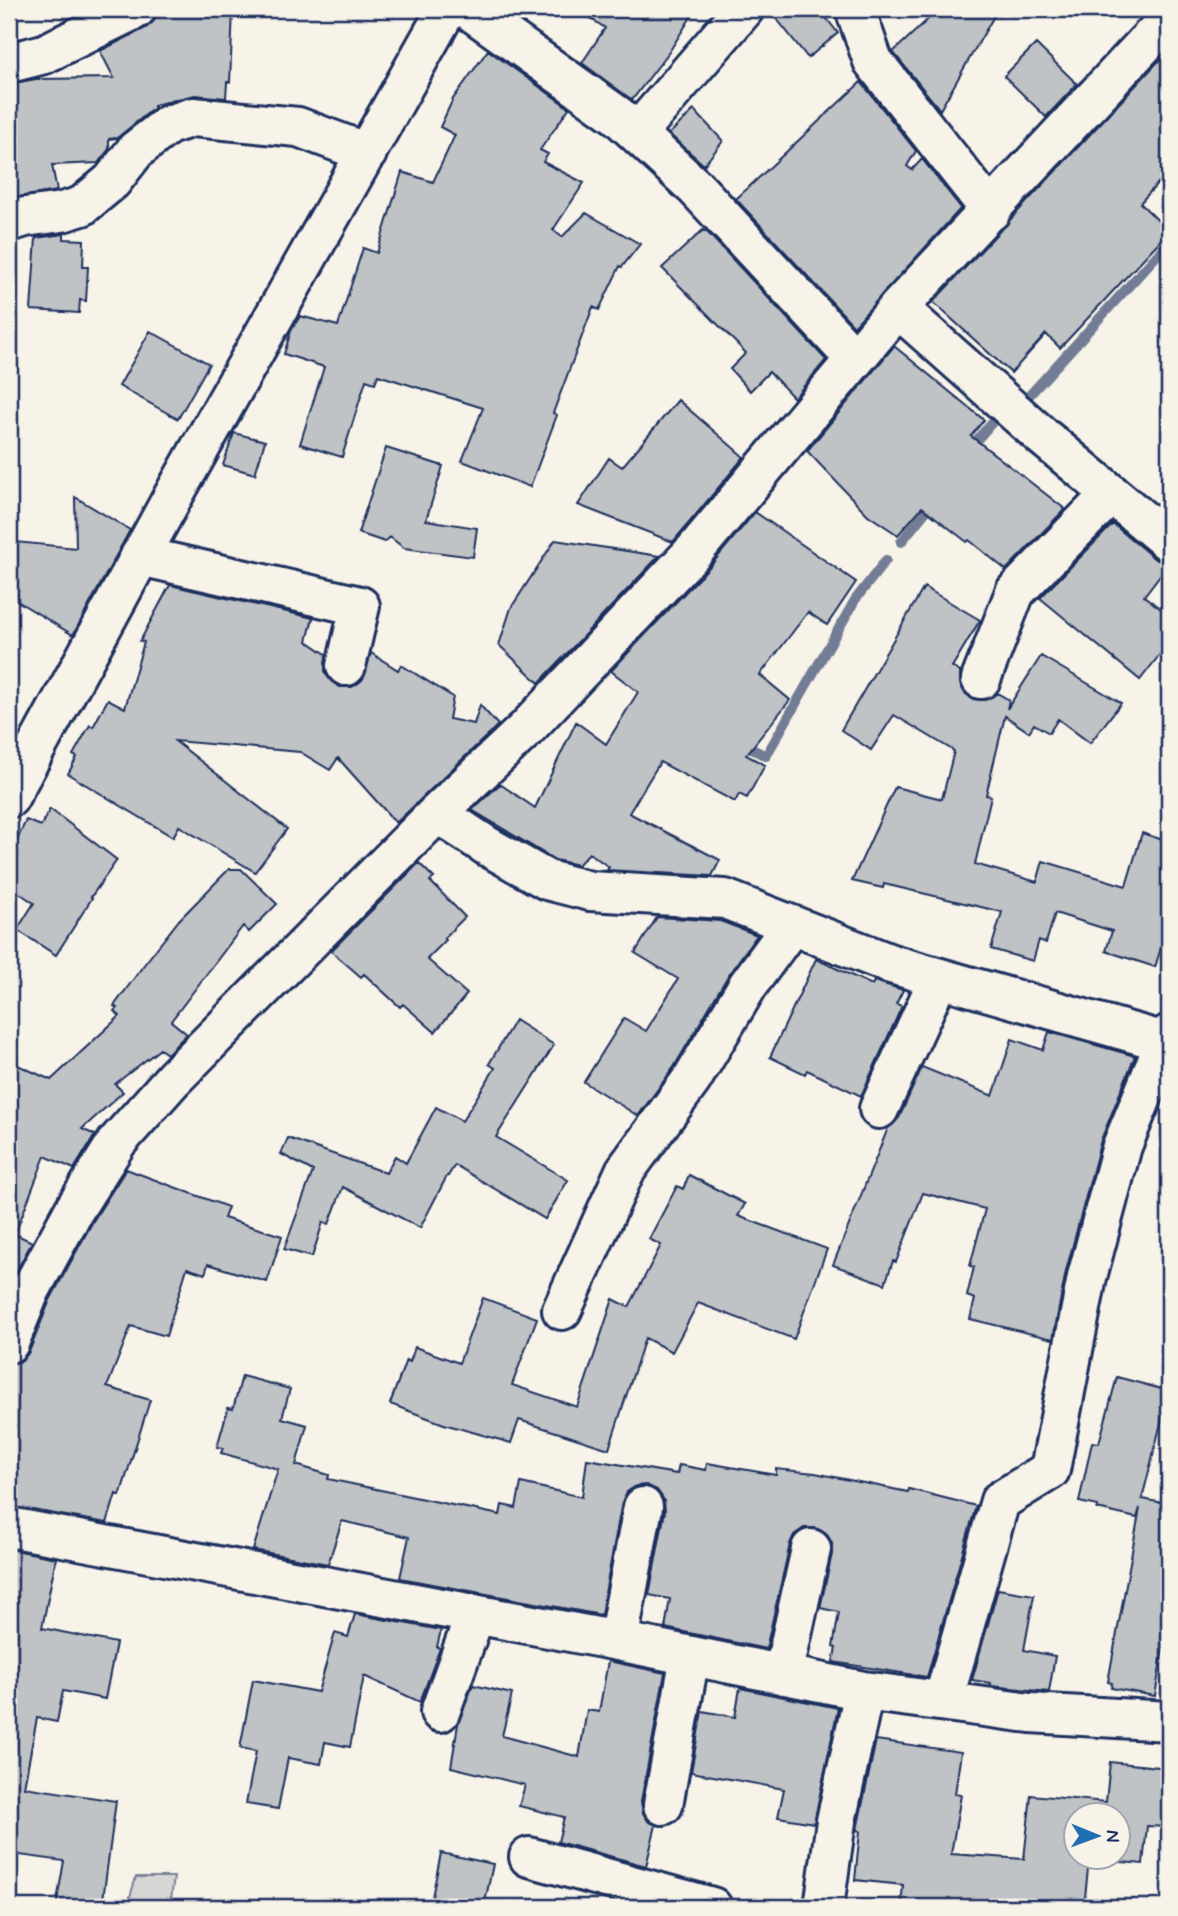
<svg xmlns="http://www.w3.org/2000/svg" width="1178" height="1916" viewBox="0 0 1178 1916" font-family="Mynerve,sans-serif">
	<style>
		.green { fill: #d7d6d4; stroke: #798299; stroke-width: 2 }
		.lines { fill: none; stroke-linecap: round; stroke-linejoin: round }
		.stream { stroke: #727c95; stroke-width: 10 }
		.building { fill: #c0c3c5; stroke: #1b2f5e; stroke-width: 2; fill-rule: evenodd }
		.minor-casing { stroke: #1b2f5e; stroke-width: 44 }
		.minor { stroke: #f7f3e8; stroke-width: 38 }
	</style>
	<rect width="100%" height="100%" fill="#f7f3e8"/>
	<filter id="ink" filterUnits="userSpaceOnUse"><feTurbulence type="fractalNoise" baseFrequency=".0143" numOctaves="2"/><feDisplacementMap in="SourceGraphic" scale="14" xChannelSelector="R" yChannelSelector="G"/><feConvolveMatrix kernelMatrix="1 2 1 2 8 2 1 2 1" color-interpolation-filters="sRGB"/></filter>
	<g filter="url(#ink)">
		<path class="green" d="M136,1877H174L170,1907H127Z"/>
		<g class="lines">
			<path class="stream" d="M1026,399L1169,242
				M969,449L995,419
				M901,542L930,506L931,500
				M740,743L766,756L855,600L886,560"/>
		</g>
		<path class="building" d="M158,9H233L230,82H227L226,98L195,95L154,105V108L117,138L109,139V149L98,163L52,165L57,191L9,199V84L36,79L114,78L100,51L146,28L154,21Z
			M577,9H696L669,52L632,100L582,63L605,28Z
			M769,9H819L838,33L808,58Z
			M939,9H998L940,110L893,52Z
			M1036,44L1077,84L1046,117L1004,76Z
			M488,50L569,108L540,150L548,154L543,162L584,183L553,230L562,237L586,213L640,244L622,267L620,266L599,310L593,307L553,413L557,415L530,487L462,461L483,408L378,375L375,383L366,380L342,457L300,444L324,367L284,354L291,331L300,316L338,326L363,248L377,253L402,172L433,182L455,135L440,127L453,99Z
			M1169,50V171L1140,203L1169,231L1060,348L1046,334L1011,373L933,302Z
			M861,82L916,151L907,166L912,170L922,159L961,208L854,326L736,199Z
			M694,110L723,141L704,165L669,134Z
			M703,230L708,233L826,360L794,398L769,372L750,391L730,369L746,353L662,268Z
			M64,234V239L84,240L83,267H88L86,301L80,300L79,313L31,310L36,238Z
			M150,331L209,364L178,419L119,386Z
			M894,346L984,420L971,436L1065,509L1006,570L969,540L967,542L922,507L898,535L868,515L807,451Z
			M678,400L744,457L673,542L578,505L609,458L622,467Z
			M234,433L265,441L255,474L223,465Z
			M386,448L443,466L426,520L477,528L473,557L404,548L390,537L385,542L358,533Z
			M75,497L130,530L73,635L9,596V545L16,546V542L76,548Z
			M755,512L856,582L827,625L808,612L760,675L790,700L746,755L765,765L747,798L739,794L735,802L660,762L629,813L720,860L712,876L607,870L609,867L589,853L578,865L555,860L472,810L500,784L535,808L576,722L606,744L638,692L611,671L711,565Z
			M1113,524L1155,559L1169,563L1144,596L1169,615V643L1140,680L1040,598Z
			M555,540L659,556L539,683L499,645L511,608Z
			M170,585L313,618L307,641L326,654L325,673L331,681L340,687H352L362,680L371,653L398,670L401,665L453,697L449,719L474,724L480,705L498,725L396,823L338,758L330,770L300,752L175,741L287,829L255,872L179,826L173,837L68,774L77,757L73,755L90,725L93,727L108,699L125,708L144,642L140,641Z
			M924,587L980,620L952,667L960,672V683L964,692L972,699L985,700L997,693L1009,700L1007,709L1041,656L1121,703L1090,743L1058,719L1049,733L1034,724L1029,732L1005,716L986,795L991,796L975,864L1037,882L1043,861L1126,886L1142,833L1169,842V945L1163,942L1155,967L1106,951L1112,931L1055,913L1046,943L1039,940L1033,961L991,949L1002,912L884,884L883,888L852,881L895,787L942,799L954,751L894,715L871,750L841,730Z
			M50,809L117,860L91,897L92,898L56,955L17,930L34,903L9,886V858L26,820L41,826Z
			M419,863L434,878L430,881L465,917L444,938L446,940L427,959L467,994L435,1032L403,1004L400,1007L364,974L361,977L331,951Z
			M229,869H241L277,904L249,932L243,926L171,1021L187,1034L167,1054L160,1049L115,1084L123,1092L82,1129L95,1135L74,1169L45,1156L15,1234L32,1242L9,1285V1061L51,1080L120,1016L114,1011L117,1008L114,1006L143,966L179,920Z
			M657,917L720,921L757,935L729,974L674,1067L638,1116L584,1082L624,1018L646,1031L678,979L635,953Z
			M816,959L872,985L874,981L903,990L896,1004L902,1006L861,1096L807,1070L805,1074L770,1057Z
			M515,1020L554,1045L496,1137L568,1180L545,1219L455,1165L448,1176H447L420,1228L343,1187L329,1224L323,1222L312,1257L284,1249L313,1171L281,1154L288,1138L386,1173L395,1156L406,1163L436,1107L462,1121L495,1068L489,1064Z
			M1049,1032L1135,1056L1101,1140L1066,1271L1053,1339L970,1319L975,1299L967,1296L974,1267L970,1266L985,1209L923,1193L896,1262L893,1261L885,1284L833,1265L888,1128L899,1118L922,1067L993,1096L1012,1039L1043,1050Z
			M126,1169L228,1207L224,1218L282,1236L267,1282L208,1264L205,1274L187,1268L166,1336L131,1326L107,1387L150,1400L120,1496L116,1494L107,1523L9,1506V1364L22,1361L29,1352L50,1300L93,1221Z
			M689,1175L745,1204L738,1216L827,1249L794,1339L698,1303L672,1352L645,1338L609,1449L519,1420L511,1443L444,1424L390,1404L406,1360L410,1362L415,1347L459,1363L483,1298L537,1318L512,1385L577,1407L613,1299L629,1307L661,1245L649,1239L677,1186L683,1189Z
			M242,1376L290,1389L282,1418L307,1425L296,1465L329,1475L328,1479L500,1515L502,1505L516,1508L521,1483L582,1497L587,1459L677,1474L679,1465L706,1470L707,1463L776,1475V1469L815,1473L908,1492L909,1489L976,1506L927,1677L833,1662L836,1648L833,1647L839,1612L820,1608L832,1554V1543L826,1533L815,1528H804L794,1535L790,1544L766,1649L665,1628L670,1599L649,1595L665,1511L664,1500L657,1490L646,1485L636,1486L627,1492L622,1502L601,1615L400,1578L409,1537L342,1521L328,1564L253,1550L278,1469L221,1453L223,1448L217,1447L228,1408L233,1409Z
			M1117,1377L1169,1391L1142,1499L1169,1504V1613L1155,1696L1111,1688L1112,1683L1108,1682L1140,1508L1137,1518L1097,1509L1098,1506L1079,1502L1092,1442L1099,1443Z
			M9,1549L56,1558L42,1628L116,1643L105,1699L63,1691L57,1722L37,1718L24,1787L116,1801L102,1907H56L64,1861L12,1854L13,1848L11,1847L13,1830H9V1823L14,1788L9,1787Z
			M998,1589L1034,1595L1024,1650L1055,1656L1049,1692L991,1686V1683L972,1680Z
			M355,1614L441,1630L437,1647L440,1648L420,1702L364,1676L350,1747L325,1742L321,1764L288,1758L278,1809L246,1804L256,1751L240,1748L253,1680L318,1692L335,1633L348,1637Z
			M608,1661L665,1673L641,1801L643,1813L648,1821L656,1825L646,1866L558,1842L564,1817L519,1806L525,1785L451,1767L458,1724L473,1685L512,1694L502,1736L579,1757L587,1710L599,1712Z
			M740,1688L838,1708L814,1823L778,1817L784,1789L691,1772L702,1711L735,1717Z
			M876,1740L961,1752L955,1794L961,1795L951,1854L1024,1859L1031,1795L1106,1802L1110,1762L1169,1768V1827L1147,1826L1143,1864L1089,1859L1084,1907H901L903,1885L855,1880L860,1831L857,1830L858,1825ZM1076,1815H1118V1857H1076Z
			M441,1853L493,1864L484,1907H430Z"/>
		<g class="lines">
			<defs>
				<path id="minor" d="M468,9L618,116L695,187L855,359
					M855,9L873,61L991,211
					M9,63L44,54L136,9
					M637,133L744,9
					M9,222L25,217L62,212L82,206L112,181L136,150L168,125L193,117L298,127L367,153
					M898,308L1042,436L1169,542
					M140,556L360,606L346,666
					M981,679L1015,592L1111,494
					M9,798L171,500L447,9
					M437,813L487,846L547,880L590,891L725,899L891,964L1165,1042L1169,1034
					M879,1109L939,978
					M562,1310L625,1171L692,1079L748,985L792,925
					M9,1343L30,1291L74,1210L117,1142L173,1079L437,813L526,729L695,550L898,308L1169,18
					M9,1527L618,1641L864,1691L1030,1713L1169,1721
					M618,1641L643,1507
					M783,1675L811,1549
					M943,1701L1000,1501L1050,1470L1087,1277L1122,1146L1165,1042
					M440,1712L475,1615
					M663,1805L690,1656
					M529,1857L712,1907
					M824,1907L836,1821L864,1691"/>
			</defs>
			<use href="#minor" class="minor-casing"/>
			<use href="#minor" class="minor"/>
		</g>
	</g>
	<rect width="1178" height="1916" fill="none" stroke="#f7f3e8" stroke-width="35"/>
	<rect x="18" y="18" width="1143" height="1881" fill="none" stroke="#1b2f5e" stroke-width="2.5" filter="url(#ink)"/>
	<g transform="translate(1097 1836) rotate(91)"><circle r="33" fill="#f7f3e8" stroke="#9fa5b1" stroke-width="2"/>
	<path d="M0-5L12 26L0 18L-12 26Z" fill="#1f6fb2"/>
	<text y="-10" font-size="19" font-weight="bold" text-anchor="middle" fill="#1b2f5e">N</text>
	</g>
</svg>
